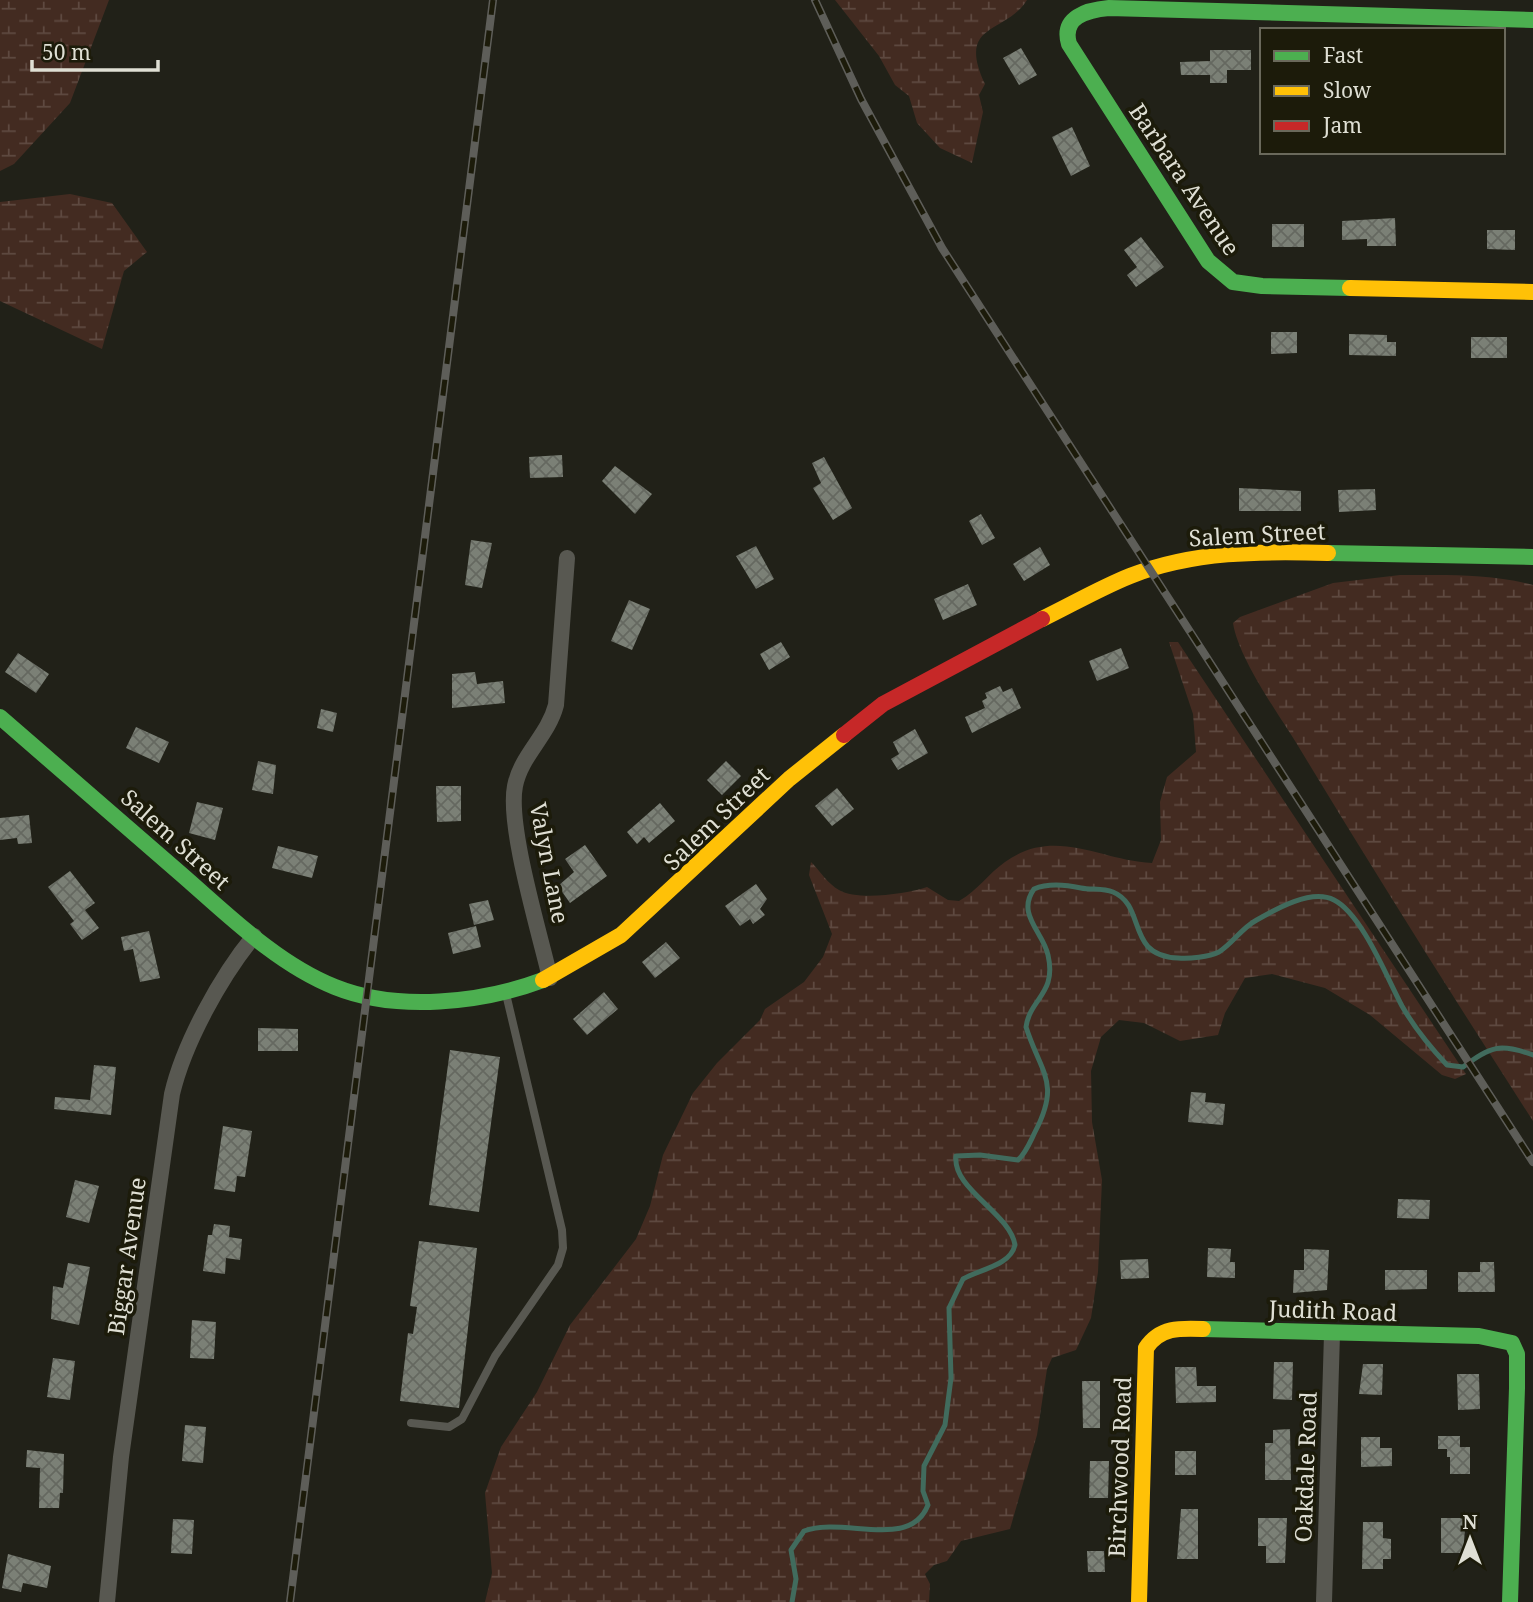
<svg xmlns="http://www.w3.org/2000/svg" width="1533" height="1602" viewBox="0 0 1533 1602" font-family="'Noto Serif',serif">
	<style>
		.wetland { fill: url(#wetland-marsh) }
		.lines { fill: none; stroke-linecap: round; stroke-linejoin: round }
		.stream { stroke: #416b5d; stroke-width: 5 }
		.building { fill: url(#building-cross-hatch) }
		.lane { stroke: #585851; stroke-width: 8 }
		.street { stroke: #585851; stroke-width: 16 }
		.fast { stroke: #4caf50; stroke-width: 16 }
		.slow { stroke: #ffc107; stroke-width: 16 }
		.jam { stroke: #c62828; stroke-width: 16 }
		.rail-casing { stroke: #5e5e59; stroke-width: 8 }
		.rail { stroke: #1c1b0a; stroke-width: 5; stroke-dasharray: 16; stroke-linecap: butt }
		.labels { text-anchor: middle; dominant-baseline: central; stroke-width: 7; stroke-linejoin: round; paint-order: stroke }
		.street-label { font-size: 23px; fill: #dfdfd4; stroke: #1c1b0a }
	</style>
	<defs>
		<pattern id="wetland-marsh" width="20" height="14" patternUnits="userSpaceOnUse" patternTransform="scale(1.75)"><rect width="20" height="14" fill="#432b21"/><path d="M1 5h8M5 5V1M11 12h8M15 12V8" fill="none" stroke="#5e4940"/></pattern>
		<pattern id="building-cross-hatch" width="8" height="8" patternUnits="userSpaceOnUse" patternTransform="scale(1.75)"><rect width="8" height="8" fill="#7b8076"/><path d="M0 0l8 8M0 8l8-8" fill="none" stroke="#656860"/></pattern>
	</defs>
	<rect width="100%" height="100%" fill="#212118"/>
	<path class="wetland" d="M0,0H109L70,103L14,164L0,171Z
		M835,0H1027C1005,35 956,22 985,84L979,95L983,112L972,163L940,148L917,123L909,96L895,85L879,56Z
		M70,194L112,203L147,252L124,271L102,349L0,301V202Z
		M1400,575C1445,575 1489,573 1533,585V1121C1455,1000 1378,878 1303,754C1283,720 1239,661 1233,623L1240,617L1333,583Z
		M1169,642H1178L1466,1074L1455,1079L1442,1075L1370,1015L1325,988L1272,974L1245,978L1225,1013L1218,1035L1180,1041L1144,1023L1119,1020L1101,1037L1091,1071L1092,1122L1102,1180L1098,1272L1091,1318L1076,1350L1052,1358L1047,1369L1037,1435L1010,1529L961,1541L947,1561L934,1565L925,1574L930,1584L929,1602H485L492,1573L485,1493L501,1447L537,1392L570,1325L636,1239L650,1206L663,1155L693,1093L717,1063L760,1020L765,1009L804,982L823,957L832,934L809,875L811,862C820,871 828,884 839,890C858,901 906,894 927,887L948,900L959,901C978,890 988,874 1005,862C1055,826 1101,861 1152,863L1161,840L1160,802L1167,777L1196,752L1193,714Z"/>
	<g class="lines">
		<path class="stream" d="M792,1602L796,1579L791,1550L804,1531C844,1516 910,1551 928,1505L923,1491L924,1466L945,1425L951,1378L949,1308L963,1279C980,1269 1010,1266 1015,1245C1010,1213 952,1189 956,1156L980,1155L1018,1160C1026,1153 1030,1142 1035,1132C1061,1082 1041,1074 1026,1027C1030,998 1057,994 1048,955C1043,932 1016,914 1034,889C1048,883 1067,885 1081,888C1091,890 1103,888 1113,892C1147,906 1125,956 1178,958C1189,959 1209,957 1219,952C1233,943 1241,929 1255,921C1274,910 1311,888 1334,900C1362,914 1387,978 1402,1006C1414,1027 1430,1047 1447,1065L1463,1067C1491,1046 1500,1043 1533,1055"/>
	</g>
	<path class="building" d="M1021,48L1037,75L1019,85L1003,58Z
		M1210,50H1251V70H1227V83H1210V75H1181L1180,62L1210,61Z
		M1072,127L1090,166L1071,176L1052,137Z
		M1395,218L1396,246H1367V239L1342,240V221Z
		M1272,224H1304V247H1272Z
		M1487,230H1515V250L1487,249Z
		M1141,237L1164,267L1136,287L1127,275L1137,267L1124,250Z
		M1271,332H1297V353L1271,354Z
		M1349,334L1387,335V342H1396V356L1349,355Z
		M1471,337H1507V358H1471Z
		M562,455L563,477L530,478L529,457Z
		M824,457L852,508L833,520L813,488L821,483L812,463Z
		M615,466L652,494L635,514L602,481Z
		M1239,488L1301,491V511H1239Z
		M1375,489L1376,510L1339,512L1338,490Z
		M981,514L995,538L982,545L969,521Z
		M471,540L492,543L482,588L465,585Z
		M756,546L774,579L756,589L736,556Z
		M1040,547L1050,565L1024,581L1013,564Z
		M968,584L977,605L943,620L934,599Z
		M629,600L650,609L632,650L611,641Z
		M781,642L790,657L769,670L760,654Z
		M1121,648L1129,668L1097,681L1089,661Z
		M18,653L49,674L36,693L5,672Z
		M475,672L477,684L503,681L505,703L452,708V674Z
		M1000,686L1003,692L1012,688L1021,708L972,733L965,717L985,708L982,701L987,698L985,693Z
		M321,709L337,713L333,732L317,728Z
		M136,727L169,742L159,763L126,748Z
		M915,729L928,753L898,770L891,759L899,754L893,742Z
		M258,761L276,765L273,794L252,790Z
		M726,761L741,776L722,795L707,780Z
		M436,786H461V821L437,822Z
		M837,788L854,809L832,826L815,806Z
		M197,802L223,808L215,840L189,833Z
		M660,803L675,821L649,843L644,837L637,844L627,832Z
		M29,815L32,843L18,844L17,838L0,840V818Z
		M585,845L607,876L570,903L558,886L574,872L565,859Z
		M278,846L318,856L312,878L272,868Z
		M70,871L95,903L85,910L99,928L82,940L70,924L74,921L48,887Z
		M756,884L767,899L760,909L765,915L753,924L750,919L740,926L725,906Z
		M488,900L494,920L474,925L469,904Z
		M476,926L481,947L453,954L448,933Z
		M149,931L160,978L140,982L133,949L124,951L121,937Z
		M666,942L680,958L655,978L642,962Z
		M604,992L618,1009L587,1035L573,1019Z
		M258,1028L298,1029V1051H258Z
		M450,1050L500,1057L479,1212L429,1205Z
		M94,1065L116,1067L111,1115L54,1109L55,1097L90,1100Z
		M1191,1092L1206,1093L1205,1102L1225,1104L1223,1125L1188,1122Z
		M223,1126L252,1131L245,1177L237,1176L235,1192L214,1189Z
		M75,1180L99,1186L89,1223L66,1217Z
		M1398,1199L1430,1200L1429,1219L1397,1218Z
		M214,1224L230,1226L229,1237L242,1239L240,1260L226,1258L225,1274L203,1271L208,1235H212Z
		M419,1241L477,1248L459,1408L400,1401L408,1333L413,1334L417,1307L410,1306Z
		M1208,1248L1231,1249L1230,1262H1235V1278L1207,1277Z
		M1304,1249L1329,1250L1327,1290L1293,1293L1294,1270H1304Z
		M1148,1259L1149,1278L1121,1279L1120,1260Z
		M1480,1262H1494L1495,1292H1458V1272H1480Z
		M68,1263L90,1267L79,1325L51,1319L53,1286L63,1288Z
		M1385,1270H1427V1289L1385,1290Z
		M192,1320L216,1322L214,1359L190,1358Z
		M53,1358L75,1361L70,1400L47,1397Z
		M1274,1362H1293L1292,1400L1273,1399Z
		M1363,1364H1383L1382,1395L1359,1394Z
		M1175,1367H1196L1197,1386H1216V1402L1176,1403Z
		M1457,1374H1479L1480,1409L1458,1410Z
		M1082,1381H1100V1428H1083Z
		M185,1425L206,1427L203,1463L182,1461Z
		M1290,1429L1291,1480H1265V1443H1273V1430Z
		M1438,1436H1460V1447H1470V1474H1450V1457H1447V1449H1438Z
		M1361,1437H1380V1448H1392V1466L1361,1467Z
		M27,1450L64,1454L63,1493H60L59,1508H39L40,1468L26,1467Z
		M1175,1451H1196V1475H1175Z
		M1090,1461H1109L1108,1498H1089Z
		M1181,1509H1198V1559H1177Z
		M1258,1518H1287L1285,1563H1266V1546H1258Z
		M1441,1518H1466L1463,1553H1441Z
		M173,1519L194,1520L192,1554L171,1553Z
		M1363,1522H1383V1538L1391,1539V1559H1383V1569H1362Z
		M1087,1551H1104L1105,1572H1088Z
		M8,1554L51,1566L47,1588L23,1583L21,1592L2,1588Z"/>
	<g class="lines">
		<path class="lane" d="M411,1423L449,1427L462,1419L495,1356L558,1265L563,1248L562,1230L506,994"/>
		<path class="street" d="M550,978C540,934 507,826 515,786C521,755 548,736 556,705L567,558
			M107,1602L121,1457L172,1094C184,1043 221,976 254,936
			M1324,1602L1332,1334"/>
		<path class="fast" d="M1350,288L1262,286L1233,282L1208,261L1069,44C1061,17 1087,10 1109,8L1533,20
			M1328,553L1533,557
			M0,717C60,769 121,822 181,874C227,914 277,964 335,987C397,1012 482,1003 543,980
			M1203,1329L1479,1336L1512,1343L1517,1354V1388L1510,1602"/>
		<path class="slow" d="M1350,288L1533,292
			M1042,619C1071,605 1100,588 1130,576C1193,551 1261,551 1328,553
			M543,980L621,935L789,779L844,735
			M1139,1602L1146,1348C1160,1327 1180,1328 1203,1329"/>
		<path class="jam" d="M844,735L883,704L1042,619"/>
		<defs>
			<path id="rail" d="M815,0L861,99L942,248L1533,1162
				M290,1602L493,0"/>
		</defs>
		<use href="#rail" class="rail-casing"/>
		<use href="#rail" class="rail"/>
	</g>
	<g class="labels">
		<g class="street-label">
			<text transform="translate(1185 179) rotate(56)">Barbara Avenue</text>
			<text transform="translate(1257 534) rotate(-3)">Salem Street</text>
			<text transform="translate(716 818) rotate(-44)">Salem Street</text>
			<text transform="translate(176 839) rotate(42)">Salem Street</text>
			<text transform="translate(550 863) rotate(79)">Valyn Lane</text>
			<text transform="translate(126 1256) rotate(-82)">Biggar Avenue</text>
			<text transform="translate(1333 1310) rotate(2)">Judith Road</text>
			<text transform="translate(1119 1467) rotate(-88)">Birchwood Road</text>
			<text transform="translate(1305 1467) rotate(-88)">Oakdale Road</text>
		</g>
	</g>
	<rect x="1260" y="28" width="245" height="126" fill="#1c1b0a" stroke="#6a695b" stroke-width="2"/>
	<rect x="1274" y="51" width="35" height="10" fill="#4caf50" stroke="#6a695b" stroke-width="2"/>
	<text x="1323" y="63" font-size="21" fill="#dfdfd4">Fast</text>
	<rect x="1274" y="86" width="35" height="10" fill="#ffc107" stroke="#6a695b" stroke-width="2"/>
	<text x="1323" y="98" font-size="21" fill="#dfdfd4">Slow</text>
	<rect x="1274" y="121" width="35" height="10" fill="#c62828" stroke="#6a695b" stroke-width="2"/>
	<text x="1323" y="133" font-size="21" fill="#dfdfd4">Jam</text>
	<g transform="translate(1470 1539)" stroke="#1c1b0a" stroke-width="5" paint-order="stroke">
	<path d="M0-5L12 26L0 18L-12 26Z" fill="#dfdfd4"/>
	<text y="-10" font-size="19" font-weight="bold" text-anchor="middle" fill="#dfdfd4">N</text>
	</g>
	<path d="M32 60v10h126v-10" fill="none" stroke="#dfdfd4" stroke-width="3.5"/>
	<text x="42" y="60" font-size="21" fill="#dfdfd4" stroke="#1c1b0a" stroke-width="5" paint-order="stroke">50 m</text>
</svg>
